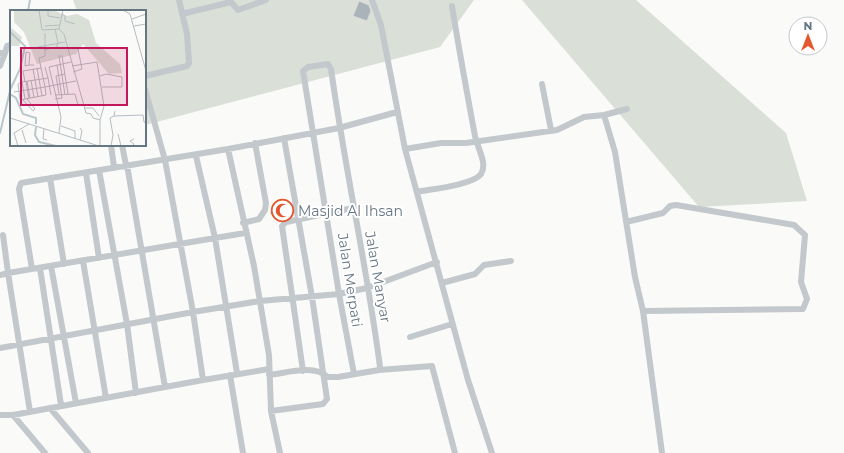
<svg xmlns="http://www.w3.org/2000/svg" width="844" height="453" viewBox="0 0 844 453" font-family="Montserrat,sans-serif">
	<style>
		.green { fill: #dadfd7 }
		.lines { fill: none; stroke-linecap: round; stroke-linejoin: round }
		.stream { stroke: #bbc7cb; stroke-width: 2 }
		.building { fill: #aab3b9; stroke: #dcdcda }
		.street { stroke: #c3c8cc; stroke-width: 6 }
		.labels { text-anchor: middle; dominant-baseline: central; stroke-width: 4; stroke-linejoin: round; paint-order: stroke }
		.poi-label { font-size: 14px; fill: #657683; stroke: #fff; text-anchor: start }
		.street-label { font-size: 14px; fill: #657683; stroke: #fff }
		.inset-river { fill: none; stroke: #bbc7cb; stroke-width: 2 }
		.inset-road { fill: none; stroke: #b5bdc2; stroke-width: 1 }
		.view { fill: #c2185b; fill-opacity: 0.15; stroke: #c2185b; stroke-width: 2 }
		.inset-edge { fill: none; stroke: #657683; stroke-width: 2 }
	</style>
	<rect width="100%" height="100%" fill="#fafaf8"/>
	<path class="green" d="M73,0H474L440,47L145,125V11H77Z
		M522,0H636L786,133L807,201L699,207Z"/>
	<g class="lines">
		<path class="stream" d="M28,11L30,0
			M0,133L11,87"/>
	</g>
	<path class="building" d="M359,1L369,5L371,11L367,21L353,16Z
		M284,200L292,207L293,215L285,218L279,222L270,213Z"/>
	<g class="lines">
		<path class="street" d="M372,0L381,25L405,149L468,380L492,453
			M182,14L231,2L238,10L266,0
			M0,53H5L7,46L11,45
			M0,66L5,53
			M145,76L187,66L189,63L187,34L179,0
			M542,84L551,130
			M604,115L627,109
			M111,145L114,167
			M122,145L126,165
			M405,149L441,143H466L557,130L584,117L604,115L615,152L635,277L643,311L662,453
			M127,165L165,387
			M99,170L127,324L136,393
			M86,173L99,258
			M50,178L64,264
			M417,192C431,189 473,185 481,174C488,164 477,147 475,136C467,93 459,50 452,6
			M626,222L663,213L670,206L676,205L794,225L805,235L801,282L807,299L803,309L643,311
			M243,223L259,219L265,210L266,203L255,143
			M83,261L106,398
			M51,266L76,403
			M40,268L61,405
			M32,269L19,189L21,183L228,149
			M0,275L8,273L3,235
			M442,283L475,274L484,265L511,261
			M410,337L452,324
			M0,348L193,312L165,160L145,89
			M303,371L282,226L286,222L353,208
			M237,373L215,238L245,233
			M354,374L339,294L303,71L308,67L328,64L331,69C345,169 367,267 380,367L379,370
			M230,375L243,453
			M269,375C287,373 313,364 328,377H338L379,370L432,366L455,453
			M203,380L269,369
			M50,408L88,453
			M271,411L323,404L327,399L312,297L284,138
			M30,412L8,273L215,238L196,156
			M0,415H13L203,380L193,312L260,301L339,294L367,288L437,262
			M13,415L45,453
			M280,453L271,411L269,355L254,266L228,149L339,128L397,112"/>
	</g>
	<defs>
		<symbol id="mosque-ring" viewBox="-11 -11 22 22"><circle r="9.5" fill="#fff" stroke="#e4572e" stroke-width="1.5"/><path d="M3.5-4.9A6 6 0 1 0 3.5 4.9A5 5 0 1 1 3.5-4.9Z" fill="#e4572e"/></symbol>
	</defs>
	<g fill-rule="evenodd">
		<use href="#mosque-ring" x="270" y="198" width="25" height="25"/>
	</g>
	<g class="labels">
		<g class="poi-label">
			<text x="298" y="211">Masjid Al Ihsan</text>
		</g>
		<g class="street-label">
			<text transform="translate(378 277) rotate(80)">Jalan Manyar</text>
			<text transform="translate(350 280) rotate(81)">Jalan Merpati</text>
		</g>
	</g>
	<g transform="translate(10 10)">
		<rect width="136" height="136" fill="#fafaf8"/>
		<path d="M4,0H43L57,6L67,4L79,10L86,33L110,54L112,63L99,64L73,34L66,44L27,54L14,22L4,12ZM0,17L12,27L9,36H0Z" fill="#dadfd7"/>
		<path class="inset-river" d="M0,22L15,36L10,59L0,80M0,84L6,88L13,104L26,108V114M26,117L25,125L29,132L46,136"/>
		<path class="inset-road" d="M29,0L32,20L49,19L54,24L76,103L81,104L83,108L90,110V136M38,0V6L50,8M113,0L120,4L136,61M52,4L55,6V11L65,14M122,9L136,4M35,16L50,15M124,16L136,14M45,19L48,33M49,19L53,0M28,37L55,32M34,40L47,37V33M19,55L20,43L16,42L15,56L19,55H24M62,56L87,52L94,96L90,110M27,58L32,86M23,59L28,87M63,62L72,59L68,39M90,66L96,64L112,67V77H92M11,67L12,72L8,74L10,90L36,85L35,77L66,71M38,68L41,85M21,70L24,88M16,71L19,89M17,71L20,88M15,72L13,61L31,58M4,82L35,77L29,48L35,46V23M49,84L46,66L55,64M45,85L65,84L68,95M55,85L49,46H52L58,84M15,89L12,72L38,68L35,57M45,89L52,88L47,55M13,90L23,101L25,99L17,89M60,95H73M74,98H83L89,106M104,106L133,105L134,112L136,113M0,108L89,136M51,116L65,121V128M34,119L33,129L37,130M12,120L16,133M49,123L51,107L39,57L61,52M108,124L111,136M70,130L72,121L70,118M8,136L4,123L19,114M101,136L103,125L100,108L104,106L105,101M122,136L124,134L120,131L124,129"/>
		<path class="view" d="M11,38H117V95H11Z"/>
		<rect width="136" height="136" class="inset-edge"/>
	</g>
	<g transform="translate(808 36)"><circle r="19" fill="#ffffff" stroke="#c1c8cd"/>
	<path d="M0-3L7 15L0 10L-7 15Z" fill="#e4572e"/>
	<text y="-6" font-size="11" font-weight="bold" text-anchor="middle" fill="#657683">N</text>
	</g>
</svg>
